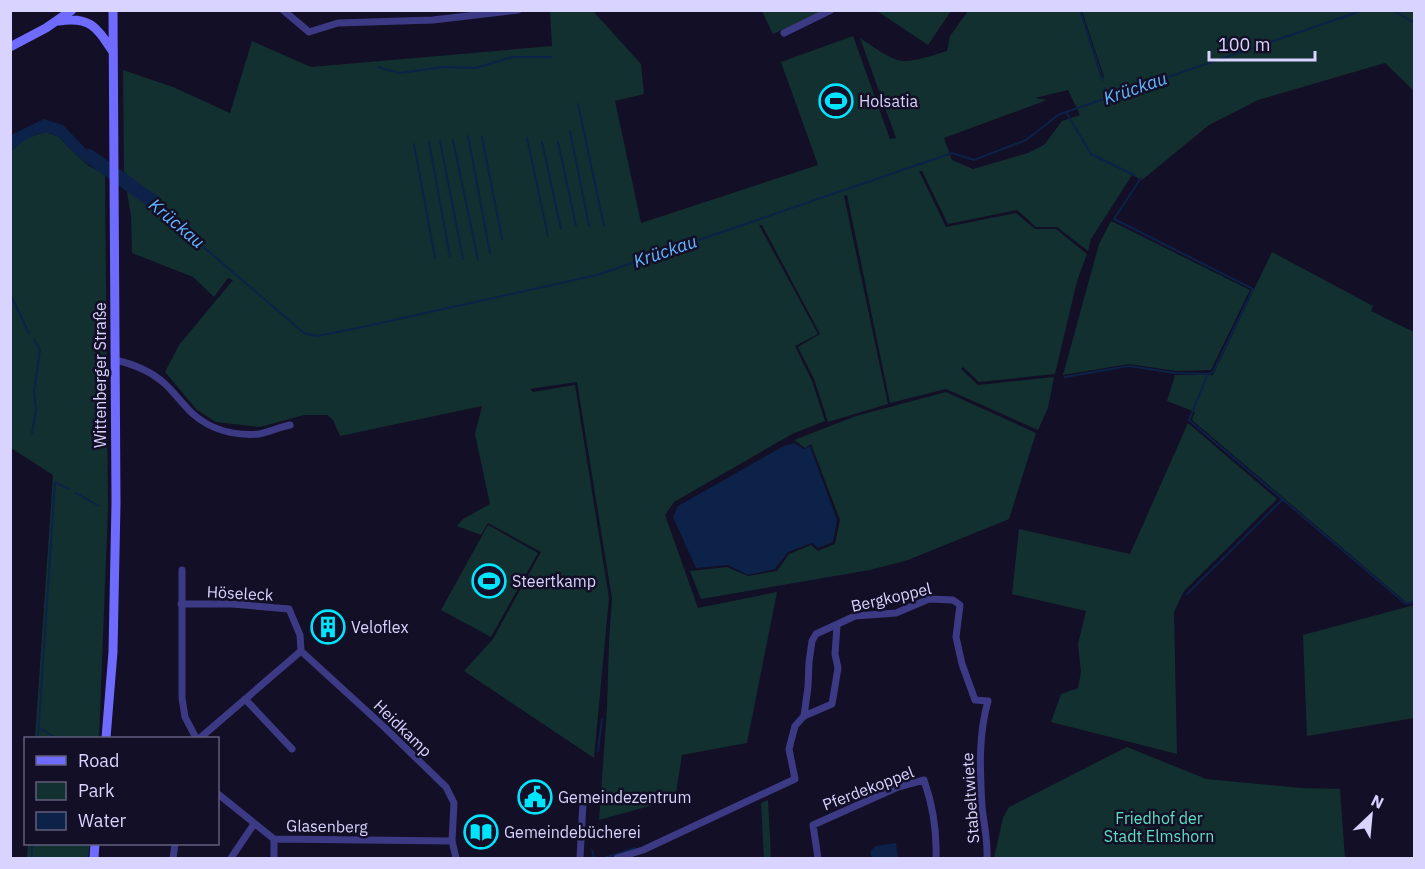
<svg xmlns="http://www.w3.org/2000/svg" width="1425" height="869" viewBox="0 0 1425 869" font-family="'IBM Plex Sans',sans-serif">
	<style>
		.green { fill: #12302f; fill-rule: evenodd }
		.water { fill: #0c2248 }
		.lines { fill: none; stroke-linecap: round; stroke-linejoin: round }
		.stream { stroke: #0c2248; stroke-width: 2 }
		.river { stroke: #0c2248; stroke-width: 14 }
		.street { stroke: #3d3a85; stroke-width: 7 }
		.secondary { stroke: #6f6bff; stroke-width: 9 }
		.labels { text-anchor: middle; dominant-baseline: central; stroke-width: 5; stroke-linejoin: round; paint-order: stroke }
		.poi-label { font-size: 16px; fill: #d9d4ff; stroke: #130f26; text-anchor: start }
		.street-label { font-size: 16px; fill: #d9d4ff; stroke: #130f26 }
		.park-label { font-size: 16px; fill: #5fe0c0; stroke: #130f26 }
		.water-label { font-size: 18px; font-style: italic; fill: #62b6ff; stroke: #130f26 }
	</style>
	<rect width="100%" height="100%" fill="#130f26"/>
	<path class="green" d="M550,11H593L641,64L644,94L615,101L641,223L818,165L781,62L853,36L890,139L896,138L860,38C902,66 898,66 947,51L950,36L968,11H1080L1101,78L1104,77L1082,11H1414V91L1385,63L1258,100L1209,125L1142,180L1132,175L1091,239L1088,251L1057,227H1036L1017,210L948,224L922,171H919L946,227L1016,213L1035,229H1056L1087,254L1077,281L1055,374L979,382L963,367L961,369L978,385L1054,377L1048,408L1038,430L946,389L890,403L847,195L844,196L888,404L828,422L814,379L798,347L820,334L762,225H759L818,334L795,346L812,381L825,421L792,434L674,502L665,515L698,608L777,592L747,743L682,755L675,799L599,820L607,708L609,640L612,599L577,382L530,389L533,392L575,385L609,598L594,758L464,671L493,639L541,552L488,523L481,535L457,526L463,519L490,504L475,434L482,406L340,436L333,420L327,415H304L260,427L216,422L197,410L165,372L179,345L233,280L228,278L214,297L193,277L132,253L131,216L124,175L123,70L173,87L230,113L252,41L311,67L552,46ZM1068,90L1080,115L1062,121L1044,145L1028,153L973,169L952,160L944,138L1047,100L1035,98Z
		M762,11H824L773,34Z
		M877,11H951L928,45Z
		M46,132L59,137L73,152L89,166L105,174L108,508L99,738H35L53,475L11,448V151L27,138Z
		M1111,221L1250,290L1211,370L1176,371L1129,364L1063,375L1099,244Z
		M1272,252L1373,306L1371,311L1414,332V601L1407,603L1192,420L1195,412L1167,401L1175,375H1213Z
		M946,392L1036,433L1009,519L908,560L870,570L701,599L690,571L727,567L748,576L777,571L789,554L811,545L818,551L835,544L840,520L811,444L805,448L794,440L856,416Z
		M1188,423L1277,499L1184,591L1174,612L1177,754L1051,722L1061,694L1078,688L1081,672L1078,644L1086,611L1012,594L1019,529L1130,554Z
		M488,525L538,553L491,637L441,610Z
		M1414,605V718L1307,736L1303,635Z
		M1127,747L1206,779L1301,788L1340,789L1345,858H994L1003,818L1009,807Z
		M768,800L771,858H764L761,803Z
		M28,844H90L88,858H27Z"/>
	<path class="water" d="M44,119L63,125L87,150L103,159L105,174C94,166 83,162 74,153C69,148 65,143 61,139C45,124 24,140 11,151V135Z
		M794,443L804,449L810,446L837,520L833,542L818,548L812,543L788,552L775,569L748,575L728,565L696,568L673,517L678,506L782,447Z
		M896,843L898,858H872L870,852L875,846Z"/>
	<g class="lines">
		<path class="stream" d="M1080,10L1103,80
			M1393,10L1414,23
			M378,67L399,73L444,67L476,68L512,57H551
			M1105,88L1108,97
			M578,104L604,226
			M1066,112L1091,154L1134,175
			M570,131L589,226
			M468,136L490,253
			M482,137L502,239
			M527,138L548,236
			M453,140L478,260
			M440,141L463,259
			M429,142L450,257
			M542,142L561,229
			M558,142L576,226
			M414,144L435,258
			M1141,178L1114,219L1253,289L1213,372L1208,374L1189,420L1406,604L1414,602
			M154,202L179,226L304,333L317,336L358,328L597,275L952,153L974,160L1026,140L1058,115L1066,112L1364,10
			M10,293L29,334
			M1065,377L1129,366L1175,373L1207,374
			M32,433L36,410L34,392L40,349L34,340
			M76,493L99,506
			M1187,594L1282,500
			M38,727L56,738
			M38,738L55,482L69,489
			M598,751L602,719
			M592,850L594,858
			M32,858V844
			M604,858L635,848L636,850"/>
		<path class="river" d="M89,156L154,202"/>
		<path class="street" d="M283,10L309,32L338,23L433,20L518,10
			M784,33L831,10
			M115,360C133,364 151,371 165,384C175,393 183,405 193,414C211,430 235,436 259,434C269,432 280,427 290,425
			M182,570V698L185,717L196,738
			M181,604H232L289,609L300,635L301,651
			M301,651L382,725L446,787L454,803L452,841L456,858
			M245,699L292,749
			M804,716L832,704L838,668L835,654L837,626
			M200,738L301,651
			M218,794L274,839L452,841
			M173,858L175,844
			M231,858L254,824
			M274,858V839
			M580,858L583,802
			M617,858L643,850L795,779L789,749L795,726L804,716L808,687L809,662L812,641L816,634L855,616L896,613L929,599L953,600L960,605L956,637L962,664L975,700L988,701C978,736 980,771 982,807C984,825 988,841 987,858
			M818,858L813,825L898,787L924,780C933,806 937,831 936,858"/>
		<path class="secondary" d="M59,21C91,16 97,28 113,52
			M10,47L46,28L72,10
			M106,738L113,652L116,503L113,10
			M94,858L95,844"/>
	</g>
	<defs>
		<symbol id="stadium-ring" viewBox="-11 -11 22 22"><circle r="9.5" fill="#130f26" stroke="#00e5ff" stroke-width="1.5"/><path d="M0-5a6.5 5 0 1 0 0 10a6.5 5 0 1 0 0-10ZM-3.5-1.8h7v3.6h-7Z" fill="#00e5ff"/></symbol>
		<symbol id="building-ring" viewBox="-11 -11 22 22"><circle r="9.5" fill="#130f26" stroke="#00e5ff" stroke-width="1.5"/><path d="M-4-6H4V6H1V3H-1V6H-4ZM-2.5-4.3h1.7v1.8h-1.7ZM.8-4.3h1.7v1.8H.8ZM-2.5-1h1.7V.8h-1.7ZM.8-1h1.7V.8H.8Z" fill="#00e5ff"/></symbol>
		<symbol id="civic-ring" viewBox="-11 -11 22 22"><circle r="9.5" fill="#130f26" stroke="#00e5ff" stroke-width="1.5"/><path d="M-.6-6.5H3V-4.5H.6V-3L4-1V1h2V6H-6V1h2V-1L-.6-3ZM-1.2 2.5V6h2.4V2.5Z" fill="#00e5ff"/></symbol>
		<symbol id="library-ring" viewBox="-11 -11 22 22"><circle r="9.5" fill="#130f26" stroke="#00e5ff" stroke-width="1.5"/><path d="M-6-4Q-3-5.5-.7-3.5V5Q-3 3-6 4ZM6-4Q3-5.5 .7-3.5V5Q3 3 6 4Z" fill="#00e5ff"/></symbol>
	</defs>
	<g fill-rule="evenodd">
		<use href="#stadium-ring" x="817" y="82" width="38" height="38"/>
		<use href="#stadium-ring" x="470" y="562" width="38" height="38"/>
		<use href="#building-ring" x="309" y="608" width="38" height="38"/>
		<use href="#civic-ring" x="516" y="778" width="38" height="38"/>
		<use href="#library-ring" x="462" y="813" width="38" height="38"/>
	</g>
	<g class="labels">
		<g class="poi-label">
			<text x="859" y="101">Holsatia</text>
			<text x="512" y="581">Steertkamp</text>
			<text x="351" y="627">Veloflex</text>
			<text x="558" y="797">Gemeindezentrum</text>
			<text x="504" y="832">Gemeindebücherei</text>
		</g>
		<g class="street-label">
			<text transform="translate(100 375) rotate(-90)">Wittenberger Straße</text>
			<text transform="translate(240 593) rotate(3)">Höseleck</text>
			<text transform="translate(891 597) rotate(-13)">Bergkoppel</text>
			<text transform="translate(403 728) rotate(44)">Heidkamp</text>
			<text transform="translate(868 788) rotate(-21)">Pferdekoppel</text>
			<text transform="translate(970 798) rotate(-94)">Stabeltwiete</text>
			<text transform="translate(327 826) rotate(1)">Glasenberg</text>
		</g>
		<g class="park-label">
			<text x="1159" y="818">Friedhof der<tspan x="1159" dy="18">Stadt Elmshorn</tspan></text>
		</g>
		<g class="water-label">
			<text transform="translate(1135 88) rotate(-19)">Krückau</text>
			<text transform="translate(177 223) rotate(40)">Krückau</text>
			<text transform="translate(665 251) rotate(-19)">Krückau</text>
		</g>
	</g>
	<rect width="1425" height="869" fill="none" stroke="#d9d4ff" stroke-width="24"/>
	<rect x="24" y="737" width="195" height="108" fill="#130f26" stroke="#625e7d" stroke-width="1.5"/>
	<rect x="36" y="756" width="30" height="9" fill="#6f6bff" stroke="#625e7d" stroke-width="1.5"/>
	<text x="78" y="767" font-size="18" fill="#d9d4ff">Road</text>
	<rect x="36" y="782" width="30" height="18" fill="#12302f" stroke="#625e7d" stroke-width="1.5"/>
	<text x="78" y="797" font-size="18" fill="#d9d4ff">Park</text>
	<rect x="36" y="812" width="30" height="18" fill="#0c2248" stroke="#625e7d" stroke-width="1.5"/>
	<text x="78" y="827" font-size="18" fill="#d9d4ff">Water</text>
	<g transform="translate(1371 815) rotate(26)" stroke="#130f26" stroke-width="4.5" paint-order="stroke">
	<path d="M0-4.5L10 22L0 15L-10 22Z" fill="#d9d4ff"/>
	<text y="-9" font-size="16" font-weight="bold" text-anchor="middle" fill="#d9d4ff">N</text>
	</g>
	<path d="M1209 51v9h106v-9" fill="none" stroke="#d9d4ff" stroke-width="3"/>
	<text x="1218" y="51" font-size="18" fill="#d9d4ff" stroke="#130f26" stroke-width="4.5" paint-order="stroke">100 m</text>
</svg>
